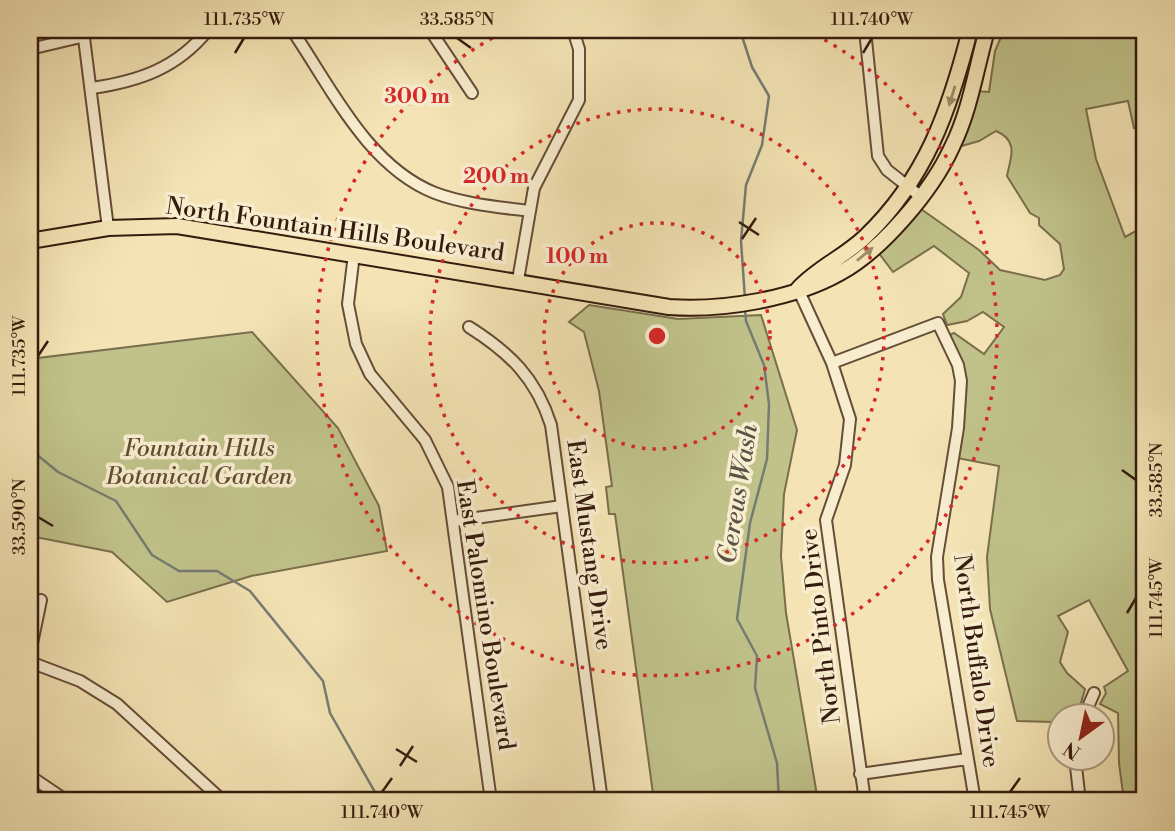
<svg xmlns="http://www.w3.org/2000/svg" width="1175" height="831" viewBox="0 0 1175 831" font-family="'Libre Bodoni',serif">
	<style>
		.green { fill: #c0c28a; stroke: #7a6e4c; stroke-width: 2 }
		.lines { fill: none; stroke-linecap: round; stroke-linejoin: round }
		.stream { stroke: #757c73; stroke-width: 2.5 }
		.minor-casing { stroke: #654d37; stroke-width: 14 }
		.major-casing { stroke: #351b0d; stroke-width: 18 }
		.minor { stroke: #f8edcf; stroke-width: 10 }
		.major { stroke: #f4e4b5; stroke-width: 14 }
		.oneway { fill: #9e8a69 }
		.ticks { fill: none; stroke: #351b0d; stroke-width: 2.5 }
		.ring { fill: none; stroke: #d62828; stroke-width: 3.5; stroke-dasharray: 3.5 7 }
		.labels { text-anchor: middle; dominant-baseline: central; stroke-width: 7; stroke-linejoin: round; paint-order: stroke }
		.street-label { font-size: 24px; fill: #351b0d; stroke: #f8edcf }
		.park-label { font-size: 24px; font-style: italic; fill: #5f4d32; stroke: #f8edcf }
		.water-label { font-size: 26px; font-style: italic; fill: #5a5348; stroke: #f8edcf }
		.centre { fill: #d62828; stroke: #f8edcf; stroke-width: 3.5 }
		.ring-label { font-size: 21px; text-anchor: middle; font-weight: bold; fill: #d62828; stroke: #f8edcf; stroke-width: 7; stroke-linejoin: round; paint-order: stroke }
		.neatline { fill: none; stroke: #351b0d; stroke-width: 2.5 }
		.ticks-label { font-size: 18px; text-anchor: middle; fill: #351b0d }
	</style>
	<rect width="100%" height="100%" fill="#f4e4b5"/>
	<filter id="stains"><feTurbulence type="fractalNoise" baseFrequency=".00286" numOctaves="4"/><feColorMatrix values="0 0 0 0 .2 0 0 0 0 .09 0 0 0 0 .02 0 0 0 .5 -.17"/></filter>
	<radialGradient id="worn" r=".72"><stop offset=".6" stop-color="#630" stop-opacity="0"/><stop offset="1" stop-color="#630" stop-opacity=".3"/></radialGradient>
	<path class="green" d="M1004,30H1141L1145,32V129L1134,128L1128,101L1086,109L1096,159L1125,237L1145,226V801H1124L1119,763L1118,713L1100,704L1106,693L1104,687L1128,671L1089,600L1058,616L1068,632L1060,662L1067,673L1085,689L1078,713L1060,716L1059,720L1054,722L1017,721L990,609L987,557L999,466L957,458L965,387L949,335L954,333L984,354L1004,327L983,312L967,321L947,325L943,314L961,297L969,273L934,246L893,272L878,252L921,209L979,250L1000,270L1045,280L1060,275L1064,269L1060,244L1039,225V218L1030,213L1007,176C1010,159 1020,141 996,131L979,141L958,147L976,91L989,92L995,51Z
		M589,305L678,319L761,315L797,430L784,494L781,556L786,613L818,801H654L615,514H609L606,487L612,486L599,391L584,332L569,322Z
		M252,332L338,428L379,506L387,551L251,576L167,602L112,552L30,536V359Z"/>
	<g class="lines">
		<path class="stream" d="M740,30L752,67L769,96L762,145L746,185L741,241L745,299
			M745,309L746,321L764,365L769,404L767,459L750,523L737,619L757,656L755,688L777,763L779,801
			M30,449L58,472L116,501L152,555L179,571H217L250,591L323,681L330,713L380,801"/>
		<defs>
			<path id="minor" d="M83,30L108,228
				M292,30C331,87 367,166 435,193C464,204 499,207 529,211
				M430,30L472,93
				M865,30L878,156L887,170L920,196
				M30,49L85,36
				M92,88C140,81 177,68 208,30
				M354,254L348,304L356,344L370,374L425,440L448,487L491,801
				M518,280L534,188L579,100V49L573,30
				M798,289L832,363L850,419L845,465L826,520L865,801
				M469,327C510,353 536,378 551,425L602,801
				M832,363L938,323L958,365L961,381L958,428L937,557L938,580L975,801
				M454,521L562,506
				M30,653L41,600
				M30,662L80,681L117,704L223,801
				M1084,716L1094,693
				M1075,758L1080,801
				M860,774L967,759
				M30,776L67,801"/>
			<path id="major" d="M30,241L108,228L177,226L669,307C722,311 794,299 840,273C882,250 932,191 952,147C970,111 976,69 987,30
				M798,289C817,268 844,257 865,237C926,179 950,109 970,30"/>
		</defs>
		<use href="#minor" class="minor-casing"/>
		<use href="#major" class="major-casing"/>
		<use href="#minor" class="minor"/>
		<use href="#major" class="major"/>
	</g>
	<defs><path id="oneway-solid" d="M-6-.8H1V-3.2L6.5 0L1 3.2V.8H-6Z" transform="scale(1.75)"/></defs>
	<g class="oneway">
		<use href="#oneway-solid" transform="translate(952 96) rotate(107)"/>
		<use href="#oneway-solid" transform="translate(865 254) rotate(-40)"/>
	</g>
	<path class="ticks" d="M457,38L471,48M235,53L244,38M863,53L872,38M739,222L759,235M742,239L756,218M38,356L48,341M1122,470L1136,480M38,517L53,526M1127,613L1136,598M396,749L417,762M400,766L413,746M382,792L392,778M1010,792L1020,778"/>
	<g class="ring">
		<circle cx="657" cy="336" r="113"/>
		<circle cx="657" cy="336" r="227"/>
		<path d="M806 30A340 340 0 1 1 508 30"/>
	</g>
	<g class="labels">
		<g class="street-label">
			<text transform="translate(335 230) rotate(8)">North Fountain Hills Boulevard</text>
			<text transform="translate(589 545) rotate(82)">East Mustang Drive</text>
			<text transform="translate(485 615) rotate(81)">East Palomino Boulevard</text>
			<text transform="translate(821 626) rotate(-97)">North Pinto Drive</text>
			<text transform="translate(976 661) rotate(82)">North Buffalo Drive</text>
		</g>
		<g class="park-label">
			<text x="199" y="449">Fountain Hills<tspan x="199" dy="28">Botanical Garden</tspan></text>
		</g>
		<g class="water-label">
			<text transform="translate(738 494) rotate(-81)">Cereus Wash</text>
		</g>
	</g>
	<circle cx="657" cy="336" r="10" class="centre"/>
	<g class="ring-label">
		<text x="417" y="103">300 m</text>
		<text x="496" y="183">200 m</text>
		<text x="577" y="263">100 m</text>
	</g>
	<rect width="1175" height="831" fill="none" stroke="#f4e4b5" stroke-width="77"/>
	<g transform="translate(1081 737) rotate(213)"><circle r="33" fill="#f8edcf" stroke="#aa9981" stroke-width="2"/>
	<path d="M0-5L12 26L0 18L-12 26Z" fill="#8f2418"/>
	<text y="-10" font-size="19" font-weight="bold" text-anchor="middle" fill="#351b0d">N</text>
	</g>
	<rect x="38" y="38" width="1098" height="754" class="neatline"/>
	<g class="ticks-label">
		<text x="244" y="25">111.735°W</text>
		<text x="457" y="25">33.585°N</text>
		<text x="872" y="25">111.740°W</text>
		<text transform="translate(19 356) rotate(-90)" y="6">111.735°W</text>
		<text transform="translate(1156 480) rotate(-90)" y="6">33.585°N</text>
		<text transform="translate(19 517) rotate(-90)" y="6">33.590°N</text>
		<text transform="translate(1156 598) rotate(-90)" y="6">111.745°W</text>
		<text x="382" y="818">111.740°W</text>
		<text x="1010" y="818">111.745°W</text>
	</g>
	<rect width="100%" height="100%" filter="url(#stains)"/>
	<rect width="100%" height="100%" fill="url(#worn)"/>
</svg>
